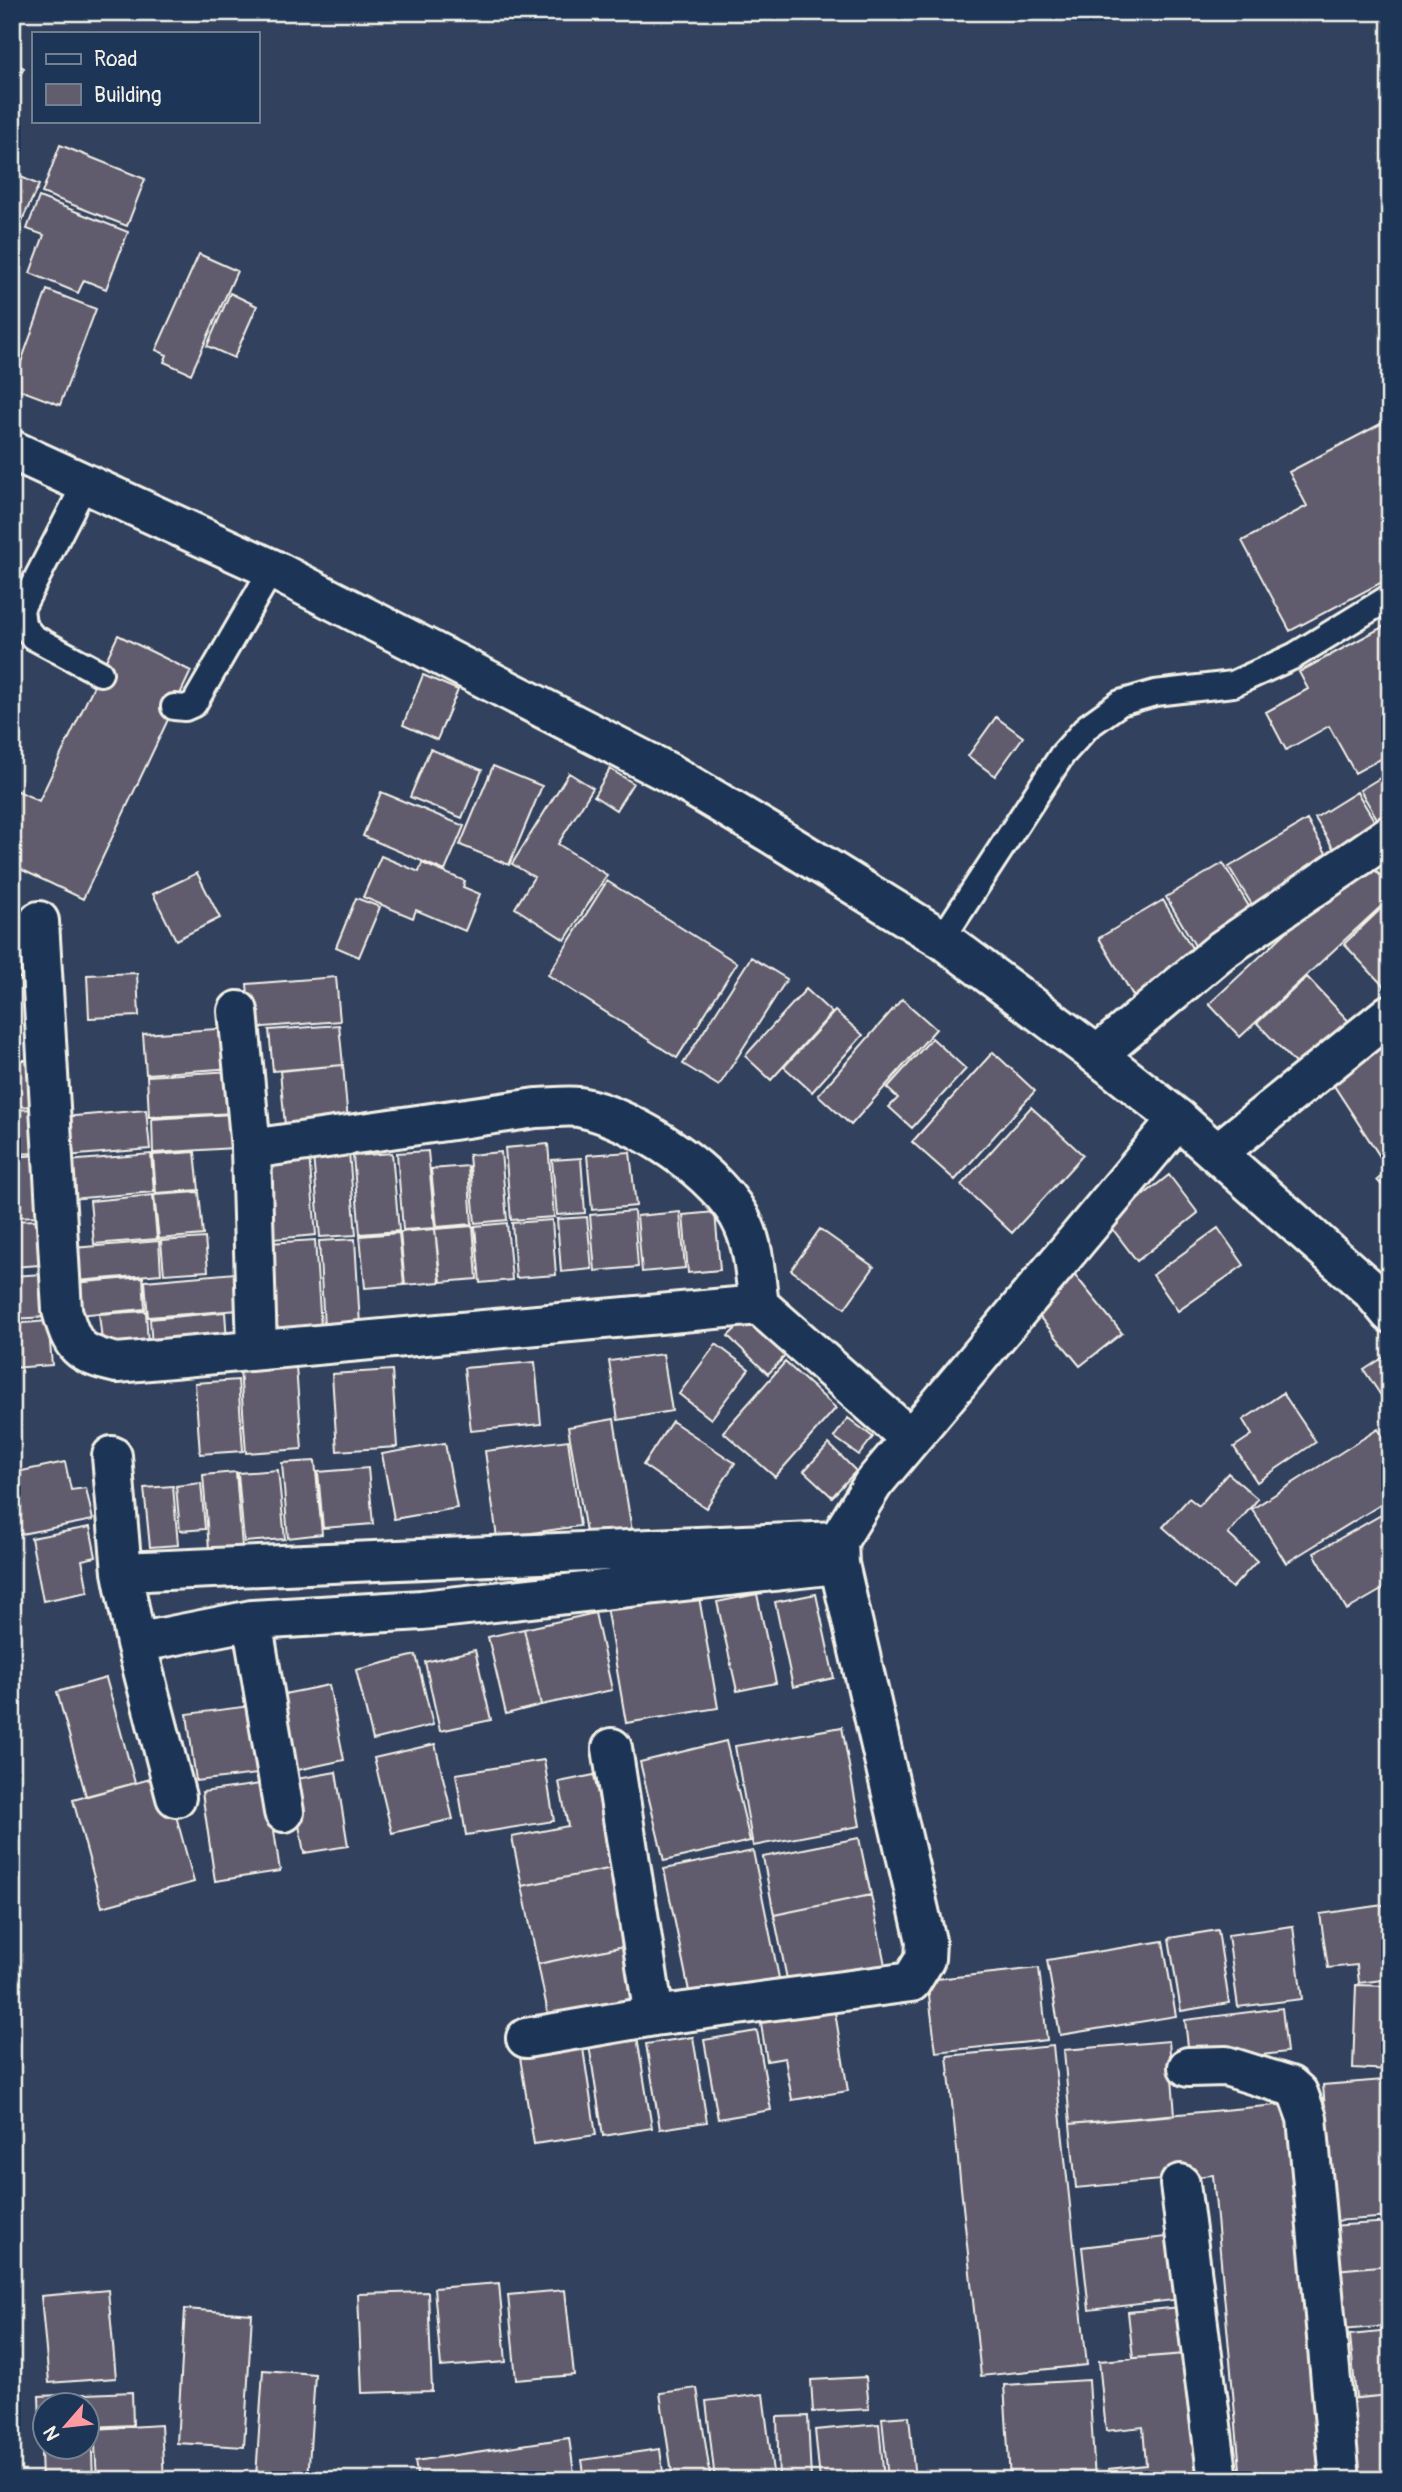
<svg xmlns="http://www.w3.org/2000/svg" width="1402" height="2492" viewBox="0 0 1402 2492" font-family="Pangolin,sans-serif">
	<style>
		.building { fill: #615c6e; stroke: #f4f1e8; stroke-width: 2; fill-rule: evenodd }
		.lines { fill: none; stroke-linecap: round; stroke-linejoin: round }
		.lane-casing { stroke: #f4f1e8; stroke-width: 30 }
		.street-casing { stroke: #f4f1e8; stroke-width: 44 }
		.primary-casing { stroke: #f4f1e8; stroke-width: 44 }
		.lane { stroke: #1d3557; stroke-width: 24 }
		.street { stroke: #1d3557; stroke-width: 38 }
		.primary { stroke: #1d3557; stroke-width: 38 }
	</style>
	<rect width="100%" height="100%" fill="#31415e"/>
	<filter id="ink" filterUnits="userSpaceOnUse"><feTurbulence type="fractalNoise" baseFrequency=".0143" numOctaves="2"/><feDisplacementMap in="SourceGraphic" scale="14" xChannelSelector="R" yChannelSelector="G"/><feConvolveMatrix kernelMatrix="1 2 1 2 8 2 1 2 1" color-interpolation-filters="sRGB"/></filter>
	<g filter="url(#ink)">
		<path class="building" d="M12,62L24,68L12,91Z
			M60,145L145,179L127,226L42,193Z
			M12,173L39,185L12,241Z
			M39,197L128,232L106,289L84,280L78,293L30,273L44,235L27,229Z
			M199,254L237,271L191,374L164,362L167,355L156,350Z
			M47,290L96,309L60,405L12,387Z
			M230,293L257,306L234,358L207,346Z
			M1390,419V578L1290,631L1242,541L1307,506L1289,472Z
			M1390,623V754L1355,773L1329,726L1286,750L1266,712L1308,689L1299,672Z
			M118,635L191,671L83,899L12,865V788L39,801Z
			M423,675L458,690L437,740L403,725Z
			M996,717L1023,737L995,776L968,756Z
			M430,749L482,770L462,818L410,797Z
			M493,766L542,786L509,865L460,845Z
			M610,769L633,783L616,810L594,796Z
			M1390,772V829L1385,832L1360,790Z
			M569,773L593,788L558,844L607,875L565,940L515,908L534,877L512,864Z
			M381,792L464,826L445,871L363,836Z
			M1357,792L1383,835L1341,861L1315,818Z
			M1307,820L1334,867L1257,913L1229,867Z
			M381,856L419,872L422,863L465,881L463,887L480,894L465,931L416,910L413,918L363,897Z
			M1365,859L1390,886V898L1240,1037L1209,1004Z
			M1223,863L1257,920L1200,954L1166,897Z
			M197,873L220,918L176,940L153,894Z
			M607,881L737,963L677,1058L548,975Z
			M356,898L380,907L359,957L336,947Z
			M1163,900L1198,958L1134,997L1099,938Z
			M1386,904L1390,908V993L1344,944Z
			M12,933H22V978H12Z
			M751,957L787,979L719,1086L683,1064Z
			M137,973L139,1016L89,1018L87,975Z
			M336,977L340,1021L251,1028L247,984Z
			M1307,977L1357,1030L1307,1076L1257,1023Z
			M12,986H16L15,1033L12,1032Z
			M806,989L832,1013L771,1080L745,1056Z
			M902,999L936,1029L851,1125L818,1095Z
			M835,1011L863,1035L812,1092L784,1067Z
			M339,1025L343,1065L273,1071L269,1030Z
			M231,1028L234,1068L146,1074L143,1034Z
			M932,1038L966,1069L912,1128L889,1107L898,1098L887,1088Z
			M1390,1039V1152L1381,1158L1329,1078Z
			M993,1052L1035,1091L955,1180L912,1142Z
			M36,1059L39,1106L12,1107V1061Z
			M343,1065L348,1121L285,1126L280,1071Z
			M233,1071L236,1113L149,1117L147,1076Z
			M1031,1107L1083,1155L1012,1233L961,1185Z
			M36,1109L40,1153L12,1154V1110Z
			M146,1110L150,1149L66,1156L63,1117Z
			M232,1114L234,1148L153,1153L152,1119Z
			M548,1144L554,1217L511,1220L505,1148Z
			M428,1151L435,1228L403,1230L397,1153Z
			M195,1152L199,1190L156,1193L153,1155Z
			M349,1152L356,1235L320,1237L313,1155Z
			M501,1152L507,1220L475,1223L469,1155Z
			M630,1152L636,1206L592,1210L587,1155Z
			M392,1153L399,1231L360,1234L353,1156Z
			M151,1154L154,1192L70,1199L67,1161Z
			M38,1155L42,1216L12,1217V1157Z
			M309,1155L316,1235L273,1239L266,1159Z
			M581,1158L585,1213L557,1215L552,1160Z
			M468,1166L472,1224L437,1227L431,1169Z
			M1390,1169V1194L1377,1180Z
			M1169,1175L1198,1213L1137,1261L1108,1223Z
			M199,1192L203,1235L159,1239L154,1195Z
			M153,1195L157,1239L94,1244L90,1201Z
			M634,1211L638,1267L595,1271L590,1215Z
			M680,1212L685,1268L642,1272L637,1216Z
			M715,1212L720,1270L688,1273L683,1215Z
			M587,1217L592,1269L561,1272L557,1219Z
			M37,1220L40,1265L12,1267V1221Z
			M552,1220L556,1275L516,1278L512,1223Z
			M507,1223L512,1280L480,1283L475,1226Z
			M473,1226L477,1279L441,1282L435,1229Z
			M1218,1228L1244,1265L1178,1311L1153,1275Z
			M435,1229L440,1282L405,1285L400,1232Z
			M820,1229L874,1267L845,1308L791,1270Z
			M399,1233L404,1285L365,1288L360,1236Z
			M205,1238L208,1271L164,1274L161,1241Z
			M355,1239L360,1325L324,1327L319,1241Z
			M315,1240L321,1327L275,1330L269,1243Z
			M159,1241L161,1274L76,1281L73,1248Z
			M1070,1269L1122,1333L1080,1366L1028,1303Z
			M235,1273L239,1310L148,1317L145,1281Z
			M43,1274L47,1317L12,1319V1276Z
			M143,1277L145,1309L77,1315L74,1283Z
			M146,1311L148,1345L103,1349L99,1314Z
			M225,1312L227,1341L152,1347L150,1319Z
			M749,1316L788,1353L768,1374L728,1336Z
			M48,1321L52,1365L12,1368V1324Z
			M716,1344L749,1369L711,1419L679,1394Z
			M1390,1353V1409L1364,1370Z
			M663,1354L672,1411L618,1420L609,1361Z
			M535,1362L541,1424L471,1431L464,1368Z
			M785,1362L836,1408L775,1477L723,1432Z
			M296,1366L302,1449L246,1453L240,1369Z
			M392,1370L397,1447L337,1451L332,1374Z
			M238,1380L243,1451L200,1454L195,1383Z
			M1283,1393L1316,1442L1257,1482L1234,1447L1252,1435L1243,1420Z
			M848,1418L873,1437L859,1455L834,1437Z
			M614,1419L632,1531L587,1538L568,1427Z
			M672,1421L735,1463L706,1508L643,1465Z
			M1378,1429L1390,1447V1499L1286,1563L1252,1509Z
			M568,1440L580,1526L497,1538L485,1451Z
			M445,1443L457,1508L394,1519L382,1454Z
			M829,1444L856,1471L832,1497L804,1471Z
			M315,1461L322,1534L288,1538L282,1463Z
			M65,1462L71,1490L86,1488L93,1520L16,1535L12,1518V1473Z
			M368,1468L373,1524L323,1528L318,1472Z
			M278,1470L285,1539L244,1542L238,1473Z
			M236,1472L242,1547L209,1549L203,1475Z
			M1228,1473L1258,1499L1228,1534L1257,1561L1232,1588L1163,1527L1189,1498L1199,1506Z
			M201,1483L205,1529L180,1531L176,1486Z
			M173,1486L178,1545L150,1547L144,1488Z
			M1390,1510V1585L1347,1610L1314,1553Z
			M90,1527L96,1557L82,1560L88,1592L43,1601L31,1538Z
			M698,1591L718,1708L626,1723L606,1606Z
			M757,1594L776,1683L737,1691L717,1602Z
			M816,1594L834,1678L793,1687L775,1602Z
			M595,1613L612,1690L541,1705L524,1629Z
			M524,1629L541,1705L506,1714L488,1637Z
			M475,1650L491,1720L440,1731L425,1662Z
			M416,1655L433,1725L373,1740L356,1670Z
			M106,1678L135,1783L86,1796L57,1692Z
			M329,1685L344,1760L284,1773L269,1697Z
			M258,1705L267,1773L196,1781L187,1714Z
			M842,1727L860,1826L753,1846L735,1746Z
			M726,1741L750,1841L664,1861L640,1762Z
			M435,1744L453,1819L392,1833L374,1758Z
			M544,1760L554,1821L466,1835L456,1774Z
			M336,1772L348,1846L304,1853L291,1780Z
			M165,1775L194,1882L102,1907L73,1800Z
			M594,1775L613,1868L522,1886L512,1837L568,1826L559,1782Z
			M267,1783L280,1871L215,1881L202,1792Z
			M859,1838L871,1895L774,1915L763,1857Z
			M753,1851L779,1978L690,1996L664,1869Z
			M613,1868L629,1945L538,1964L522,1886Z
			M871,1895L885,1965L788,1984L774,1915Z
			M1390,1904V1979L1359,1983L1357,1965L1328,1968L1320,1914Z
			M1293,1926L1302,1999L1238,2007L1228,1935Z
			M1218,1930L1229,2003L1181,2011L1169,1938Z
			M1163,1941L1176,2016L1060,2035L1047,1960Z
			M629,1945L641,2004L550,2023L538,1964Z
			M1039,1968L1047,2040L936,2052L927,1980Z
			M1356,1985L1390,1986V2070L1353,2068Z
			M834,2006L848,2091L792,2100L785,2058L767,2061L760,2018Z
			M1282,2008L1287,2052L1190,2064L1185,2020Z
			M636,2031L652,2128L603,2136L588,2038Z
			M757,2031L771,2110L718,2119L704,2040Z
			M581,2035L596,2135L534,2144L518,2045Z
			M693,2037L707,2122L660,2129L646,2044Z
			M1169,2041L1175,2115L1070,2124L1064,2050Z
			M1053,2046L1087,2365L981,2376L947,2056Z
			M1383,2080L1390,2153V2217L1321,2222L1329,2158L1323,2085Z
			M1287,2104L1322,2480H1241L1213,2175L1076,2188L1070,2124Z
			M1390,2222V2265L1335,2270L1331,2226Z
			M1174,2236L1182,2299L1089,2310L1082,2247Z
			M1390,2265V2326L1340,2330L1335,2270Z
			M499,2283L506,2362L441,2367L434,2288Z
			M108,2290L116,2378L49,2383L41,2296Z
			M565,2290L574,2375L516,2380L508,2295Z
			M428,2292L432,2391L362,2393L358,2294Z
			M1181,2307L1186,2354L1133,2358L1128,2312Z
			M185,2309L252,2314L244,2447L177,2443Z
			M1390,2331V2395L1356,2398L1350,2335Z
			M1186,2354L1198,2480H1109L1108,2469L1146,2465L1143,2427L1106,2431L1099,2361Z
			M263,2370L315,2374L308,2480L256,2477Z
			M866,2377L869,2409L813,2412L811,2380Z
			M1089,2380L1095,2480H1010L1004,2385Z
			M697,2388L711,2480H673L660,2393Z
			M132,2392L133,2425L91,2427L93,2480H42L39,2396ZM46,2404H88V2446H46Z
			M763,2394L774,2480H715L706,2401Z
			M1390,2395V2480H1356L1349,2399Z
			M808,2416L811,2480H779L777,2417Z
			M909,2416L915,2480H888L882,2418Z
			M879,2424L884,2480H820L815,2430Z
			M161,2425L164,2480H97L94,2429Z
			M569,2438L575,2480H418L415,2461Z
			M660,2449L664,2480H585L582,2460Z"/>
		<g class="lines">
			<defs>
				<path id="lane" d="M86,482L21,609L23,625L33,637L100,673
					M174,707L185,708L194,704L272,569
					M942,939L1062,755L1088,726L1120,703L1155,693L1233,684L1294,656L1390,597"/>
				<path id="street" d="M39,921L62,1310C72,1347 78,1354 117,1363L759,1305L910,1438
					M238,1011L251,1149L257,1350
					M1097,1055L1222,950L1390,835
					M251,1149L536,1108C550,1108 566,1105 579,1107C633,1117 722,1174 744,1226C755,1251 755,1279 759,1305
					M1217,1153L1390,1014
					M112,1456L122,1572L136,1643L176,1797
					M122,1572L838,1541
					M252,1620L284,1812
					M136,1643L252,1620L422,1610L837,1564
					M612,1748L654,2016
					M526,2038L654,2016L911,1982L925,1959L926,1941L839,1564L838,1541L873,1484L1178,1119
					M1188,2067L1226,2066L1290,2086L1298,2093L1307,2118L1340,2480
					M1180,2184L1218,2480"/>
				<path id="primary" d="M12,450L272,569L671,774L770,833L942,939L1097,1055L1178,1119L1371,1290L1390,1313"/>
			</defs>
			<use href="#lane" class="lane-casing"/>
			<use href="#street" class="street-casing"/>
			<use href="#primary" class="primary-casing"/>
			<use href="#lane" class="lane"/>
			<use href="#street" class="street"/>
			<use href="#primary" class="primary"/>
		</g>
	</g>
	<rect width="1402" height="2492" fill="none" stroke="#1d3557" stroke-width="42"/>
	<rect x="21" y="21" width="1360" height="2450" fill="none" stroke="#f4f1e8" stroke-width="2.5" filter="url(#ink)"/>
	<rect x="32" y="32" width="228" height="91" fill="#1d3557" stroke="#738091" stroke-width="2"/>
	<rect x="46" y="54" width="35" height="10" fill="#1d3557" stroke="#738091" stroke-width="2"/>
	<text x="94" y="66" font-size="21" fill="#f4f1e8">Road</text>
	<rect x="46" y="84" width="35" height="21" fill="#615c6e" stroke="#738091" stroke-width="2"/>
	<text x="94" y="102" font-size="21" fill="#f4f1e8">Building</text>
	<g transform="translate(66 2426) rotate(242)"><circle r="33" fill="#1d3557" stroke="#738091" stroke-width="2"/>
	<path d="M0-5L12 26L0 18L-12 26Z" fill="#ff9aa2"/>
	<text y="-10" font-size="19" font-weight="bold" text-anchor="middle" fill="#f4f1e8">N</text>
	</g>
</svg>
